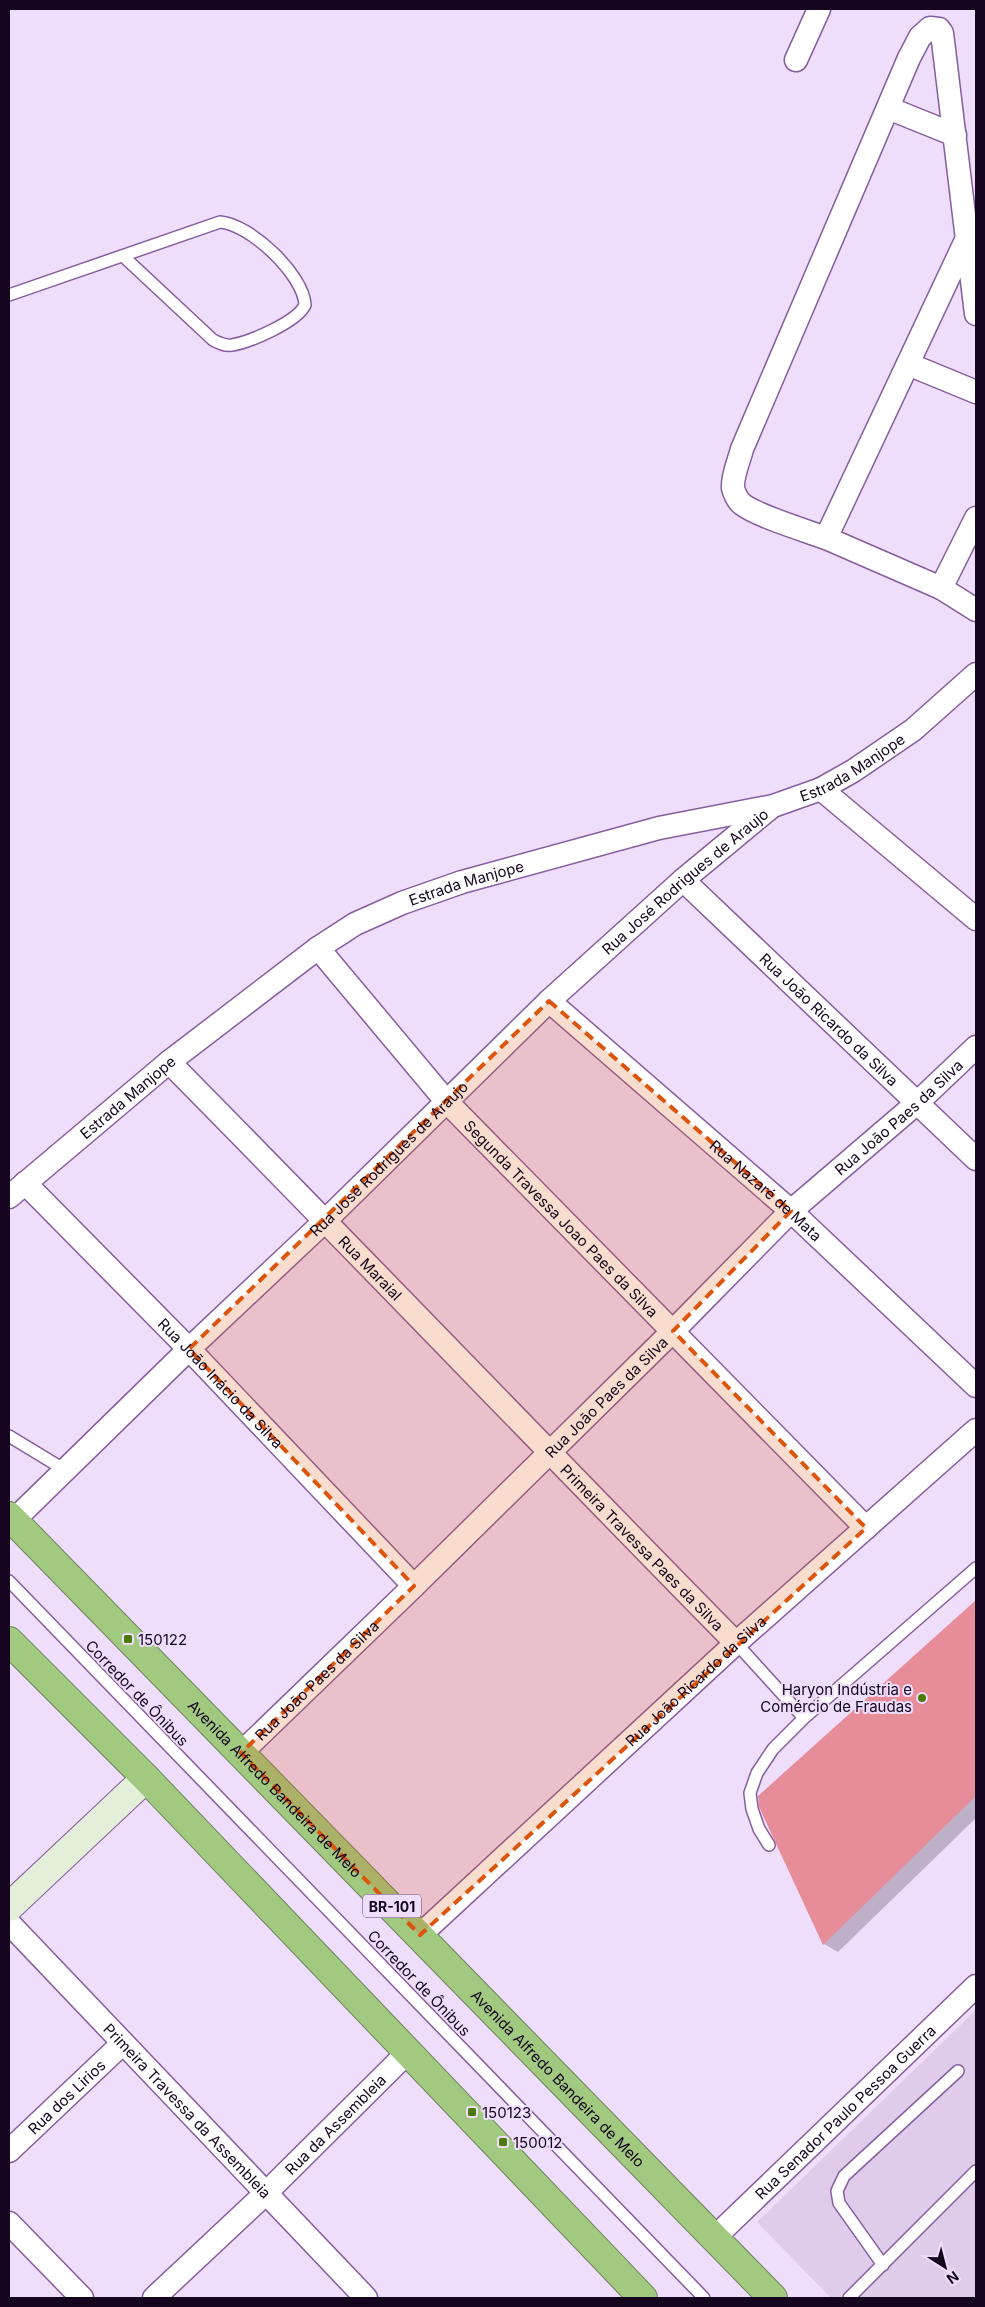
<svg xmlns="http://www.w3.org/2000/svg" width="985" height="2307" viewBox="0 0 985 2307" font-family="Inter,sans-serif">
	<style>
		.built { fill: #dfcceb }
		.shadow { fill: #0003 }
		.building { fill: #e78d99 }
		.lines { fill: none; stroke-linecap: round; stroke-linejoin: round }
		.lane-casing { stroke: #865d9f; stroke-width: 14 }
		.street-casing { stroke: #865d9f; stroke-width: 25 }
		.secondary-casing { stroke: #865d9f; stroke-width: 30 }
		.highway-casing { stroke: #70845d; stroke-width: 30 }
		.lane { stroke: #fff; stroke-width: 11 }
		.street { stroke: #fff; stroke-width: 22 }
		.secondary { stroke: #e3efd9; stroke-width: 28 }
		.highway { stroke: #a1c97f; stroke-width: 28 }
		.marked { fill: #dd550d; fill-opacity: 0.2; stroke: #dd550d; stroke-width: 4; stroke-dasharray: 10 6; stroke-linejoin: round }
		.poi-dot { fill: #4c7c07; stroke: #eeddfb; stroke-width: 2 }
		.labels { text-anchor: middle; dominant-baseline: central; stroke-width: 4; stroke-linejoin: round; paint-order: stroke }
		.shield { fill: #eeddfb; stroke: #564660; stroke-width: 1 }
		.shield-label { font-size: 14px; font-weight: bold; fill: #15051e }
		.street-label { font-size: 15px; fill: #15051e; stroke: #eeddfb }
		.poi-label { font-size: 15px; fill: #15051e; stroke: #eeddfb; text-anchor: start }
	</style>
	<rect width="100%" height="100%" fill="#eeddfb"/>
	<path class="built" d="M976,2010V2298H831L757,2222Z"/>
	<path class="shadow" d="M976,1602V1818L838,1952L824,1944L759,1797Z"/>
	<path class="building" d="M976,1600V1796L823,1945L759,1807L758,1796Z"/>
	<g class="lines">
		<defs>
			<path id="lane" d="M9,295L220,222C250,224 304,275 305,305C297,322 250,342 232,345C224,346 219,343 213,340L123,256
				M9,1436L65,1470
				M9,1581L704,2298
				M736,1643L804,1718
				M769,1845L759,1829L752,1809L750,1793L757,1773L773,1749L804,1718L976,1568
				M883,2265L839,2203L837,2191L844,2176L958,2071
				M849,2298L976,2171"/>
			<g id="street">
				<path d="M796,60L819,9"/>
				<path d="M888,108L955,135"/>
				<path d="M968,236L826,538L941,588L976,610"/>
				<path d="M908,364L976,392"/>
				<path d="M826,538C807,531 757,516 742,504C738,501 734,493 733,488C732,476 739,461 742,449L909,58L920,37L930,28L939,29L942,33L976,314"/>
				<path d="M941,588L976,518"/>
				<path d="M821,789L976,919"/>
				<path id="s1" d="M683,880L976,1159"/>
				<path id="s2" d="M318,948L446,1101L866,1528"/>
				<path id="s3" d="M549,1001L791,1211L976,1386"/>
				<path id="s4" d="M169,1062C359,1254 546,1450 736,1643"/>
				<path id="s5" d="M25,1183L189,1349L414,1586"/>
				<path id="s6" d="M9,1197L169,1062L318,948L355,924L402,903L462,882L659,828L773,806L821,789L853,771L913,730L976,674"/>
				<path id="s7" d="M13,1521L189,1349L326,1220L549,1001L683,880L770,808"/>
				<path id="s8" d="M241,1753L414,1586L673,1331L791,1211L917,1103L976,1047"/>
				<path id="s9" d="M9,1923L366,2298"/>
				<path id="s10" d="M420,1935L736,1643L976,1430"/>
				<path id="s11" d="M9,2151L123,2043"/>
				<path d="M9,2223L82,2298"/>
				<path id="s12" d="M714,2238L976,1986"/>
				<path id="s13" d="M154,2298L265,2194L407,2053"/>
			</g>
			<path id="secondary" d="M9,1907L146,1778"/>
			<g id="highway">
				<path id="s14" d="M9,1516L773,2298"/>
				<path d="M9,1641L146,1778L643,2298"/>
			</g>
		</defs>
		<use href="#lane" class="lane-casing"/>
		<use href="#street" class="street-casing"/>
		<use href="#secondary" class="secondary-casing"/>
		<use href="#highway" class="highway-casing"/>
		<use href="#lane" class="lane"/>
		<use href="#street" class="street"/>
		<use href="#secondary" class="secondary"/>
		<use href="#highway" class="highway"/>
	</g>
	<path class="marked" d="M549,1001L791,1211L673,1331L866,1528L420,1935L241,1753L414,1586L189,1349Z"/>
	<g class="poi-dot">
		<rect x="123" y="1634" width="10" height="10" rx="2.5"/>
		<circle cx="922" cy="1698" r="5"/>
		<rect x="467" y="2107" width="10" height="10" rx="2.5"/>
		<rect x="498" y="2137" width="10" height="10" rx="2.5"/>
	</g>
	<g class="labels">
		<rect class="shield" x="363" y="1894.5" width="58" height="23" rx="4"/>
		<g class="shield-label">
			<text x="392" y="1906">BR-101</text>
		</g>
		<g class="street-label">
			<text stroke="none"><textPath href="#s6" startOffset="965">Estrada Manjope</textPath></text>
			<text stroke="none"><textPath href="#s7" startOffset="928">Rua José Rodrigues de Araujo</textPath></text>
			<text stroke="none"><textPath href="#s6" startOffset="560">Estrada Manjope</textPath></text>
			<text stroke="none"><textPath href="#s1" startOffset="202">Rua João Ricardo da Silva</textPath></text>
			<text stroke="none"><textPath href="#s6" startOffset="155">Estrada Manjope</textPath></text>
			<text stroke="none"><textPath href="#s8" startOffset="915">Rua João Paes da Silva</textPath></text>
			<text stroke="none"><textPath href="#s7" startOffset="522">Rua José Rodrigues de Araujo</textPath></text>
			<text stroke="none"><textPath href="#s3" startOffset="288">Rua Nazaré de Mata</textPath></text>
			<text stroke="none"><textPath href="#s2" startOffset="364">Segunda Travessa Joao Paes da Silva</textPath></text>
			<text stroke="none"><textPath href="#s4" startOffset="288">Rua Maraial</textPath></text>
			<text stroke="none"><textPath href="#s5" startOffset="280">Rua João Inácio da Silva</textPath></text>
			<text stroke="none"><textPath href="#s8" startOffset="510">Rua João Paes da Silva</textPath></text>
			<text stroke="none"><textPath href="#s4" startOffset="678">Primeira Travessa Paes da Silva</textPath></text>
			<text stroke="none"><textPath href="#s8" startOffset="105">Rua João Paes da Silva</textPath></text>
			<text stroke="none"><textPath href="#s10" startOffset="375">Rua João Ricardo da Silva</textPath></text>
			<text transform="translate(137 1693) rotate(46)">Corredor de Ônibus</text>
			<text stroke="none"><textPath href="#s14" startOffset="381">Avenida Alfredo Bandeira de Melo</textPath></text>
			<text transform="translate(419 1983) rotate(46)">Corredor de Ônibus</text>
			<text stroke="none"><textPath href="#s14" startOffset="786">Avenida Alfredo Bandeira de Melo</textPath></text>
			<text stroke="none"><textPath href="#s11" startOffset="79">Rua dos Lirios</textPath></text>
			<text stroke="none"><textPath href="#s9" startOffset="259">Primeira Travessa da Assembleia</textPath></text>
			<text stroke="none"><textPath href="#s12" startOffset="182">Rua Senador Paulo Pessoa Guerra</textPath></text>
			<text stroke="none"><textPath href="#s13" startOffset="251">Rua da Assembleia</textPath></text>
		</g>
		<g class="poi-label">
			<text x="138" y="1639">150122</text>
			<text x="912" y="1689" text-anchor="end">Haryon Indústria e<tspan x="912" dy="17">Comércio de Fraudas</tspan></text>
			<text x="482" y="2112">150123</text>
			<text x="513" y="2142">150012</text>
		</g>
	</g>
	<rect width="985" height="2307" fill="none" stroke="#15051e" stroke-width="20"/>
	<g transform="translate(945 2267) rotate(144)" stroke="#eeddfb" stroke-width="4" paint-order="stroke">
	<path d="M0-4L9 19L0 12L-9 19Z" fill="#15051e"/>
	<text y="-8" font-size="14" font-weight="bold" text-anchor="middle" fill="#15051e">N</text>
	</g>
</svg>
